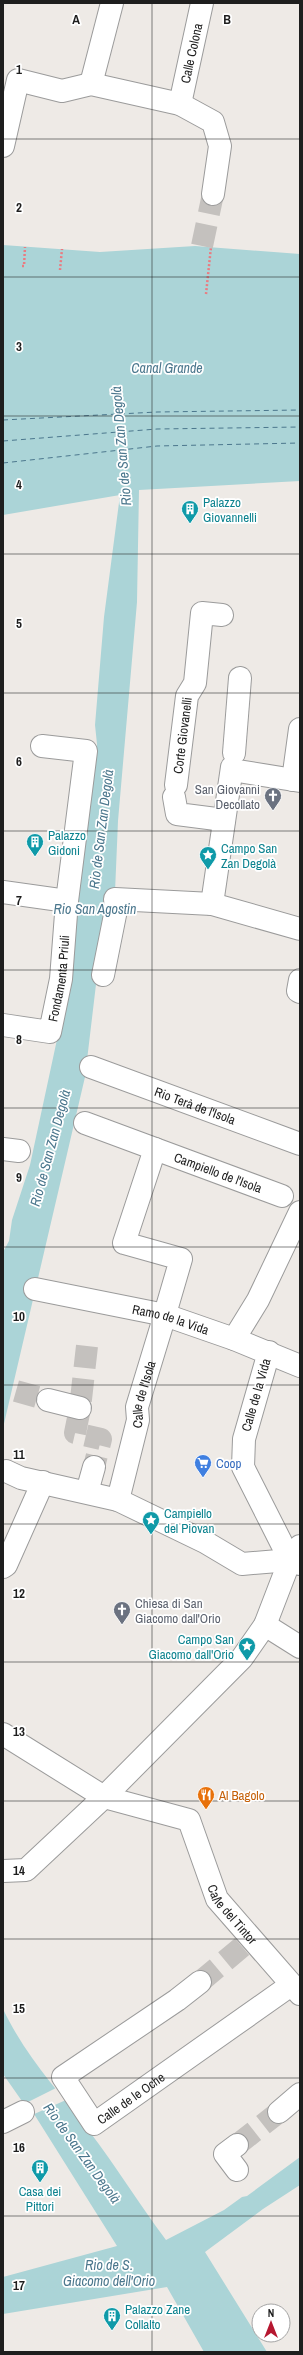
<svg xmlns="http://www.w3.org/2000/svg" width="303" height="2355" viewBox="0 0 303 2355" font-family="'Archivo Narrow',sans-serif">
	<style>
		.water { fill: #abd4d7 }
		.pier { fill: #eeeae6 }
		.lines { fill: none; stroke-linecap: round; stroke-linejoin: round }
		.ferry { stroke: #4b778d; stroke-width: 1; stroke-dasharray: 5 4; stroke-linecap: butt }
		.minor-tunnel { stroke: #c4c1be; stroke-width: 22; stroke-dasharray: 22 11; stroke-linecap: butt }
		.minor-casing { stroke: #9b9b9b; stroke-width: 24 }
		.path { stroke: #ea7b81; stroke-width: 2.5; stroke-dasharray: 2 2; stroke-linecap: butt }
		.minor { stroke: #fff; stroke-width: 22 }
		.grid { fill: none; stroke: #1e1e1e; stroke-width: 1; stroke-opacity: 0.55 }
		.labels { text-anchor: middle; dominant-baseline: central; stroke-width: 3.5; stroke-linejoin: round; paint-order: stroke }
		.street-label { font-size: 13px; fill: #1e1e1e; stroke: #fff }
		.culture-label { font-size: 13px; fill: #0d838f; stroke: #fff; text-anchor: start }
		.worship-label { font-size: 13px; fill: #5b616d; stroke: #fff; text-anchor: end }
		.shop-label { font-size: 13px; fill: #366cbe; stroke: #fff; text-anchor: start }
		.food-label { font-size: 13px; fill: #c56008; stroke: #fff; text-anchor: start }
		.water-label { font-size: 14px; font-style: italic; fill: #4b778d; stroke: #fff }
		.grid-label { font-size: 13px; text-anchor: middle; font-weight: bold; fill: #1e1e1e; stroke: #fff; stroke-width: 3.5; stroke-linejoin: round; paint-order: stroke }
	</style>
	<rect width="100%" height="100%" fill="#eeeae6"/>
	<path class="water" d="M3,245L100,252L195,246L300,254V481L139,490L137,602L118,821L115,892L97,976L85,1077L3,1428V1252L9,1241L12,1220L30,1165L70,979L76,889L97,744L95,725L104,617L120,495L3,515Z
		M3,2009C26,2057 57,2089 89,2131C116,2166 139,2204 166,2240L224,2210L242,2197L247,2196L300,2157V2185L263,2209L205,2252L267,2352H204L167,2287L3,2314V2277L117,2246L34,2114L24,2104L3,2074Z"/>
	<path class="pier" d="M56,2088L66,2100L32,2115L22,2105Z"/>
	<g class="lines">
		<path class="ferry" d="M3,420L157,412L300,410
			M3,441L157,429L300,427
			M3,463L157,446L300,443"/>
		<path class="minor-tunnel" d="M202,246L213,194
			M87,1346L80,1408L75,1433L101,1439L94,1467
			M16,1391L48,1400
			M200,1982L244,1945
			M237,2145L279,2112"/>
		<defs>
			<g id="minor">
				<path d="M91,84L112,3"/>
				<path id="s1" d="M180,104L202,3"/>
				<path d="M3,146L18,80L62,91L91,84L180,104L213,122L220,146L213,194"/>
				<path d="M234,753L240,678"/>
				<path d="M232,770L300,781"/>
				<path d="M293,780L300,729"/>
				<path id="s2" d="M176,785L187,696L195,683L202,613L222,615"/>
				<path d="M174,797L177,814L224,820"/>
				<path d="M3,892L67,901"/>
				<path d="M212,904L232,767"/>
				<path d="M103,975L116,910L115,899L212,904L300,929"/>
				<path d="M300,980L298,991L300,992"/>
				<path id="s3" d="M3,1025L50,1032L61,979L67,901L86,751L42,746"/>
				<path id="s4" d="M91,1067L300,1144"/>
				<path id="s5" d="M85,1123L282,1196"/>
				<path d="M3,1149L19,1151"/>
				<path d="M155,1149L124,1243L181,1259L167,1307"/>
				<path id="s6" d="M35,1289L165,1315L234,1339L300,1366"/>
				<path d="M234,1339L258,1300L300,1212"/>
				<path d="M269,1352L244,1439L243,1467L290,1560"/>
				<path d="M48,1400L80,1408"/>
				<path d="M6,1471L21,1478L118,1500L205,1542L242,1564L290,1560L300,1564"/>
				<path d="M87,1492L94,1467"/>
				<path id="s7" d="M118,1500L138,1420L137,1407L165,1315"/>
				<path d="M3,1567L6,1565L43,1482"/>
				<path d="M265,1625L300,1647"/>
				<path id="s8" d="M3,1734L104,1797L189,1820L217,1899L300,1994"/>
				<path d="M3,1871L26,1870L104,1797L242,1658L265,1625L290,1560L300,1546"/>
				<path id="s9" d="M200,1982L177,2000L63,2077L94,2124L291,1985"/>
				<path d="M279,2112L300,2094"/>
				<path d="M3,2122L23,2112"/>
				<path d="M237,2145L225,2154L237,2170"/>
			</g>
		</defs>
		<use href="#minor" class="minor-casing"/>
		<path class="path" d="M22,266H24L25,247
			M60,270L62,249
			M206,294L211,247"/>
		<use href="#minor" class="minor"/>
	</g>
	<path class="grid" d="M152,3V2352M3,139H300M3,277H300M3,416H300M3,554H300M3,693H300M3,831H300M3,970H300M3,1108H300M3,1247H300M3,1385H300M3,1524H300M3,1662H300M3,1801H300M3,1939H300M3,2078H300M3,2216H300"/>
	<defs>
		<symbol id="building-pin" viewBox="-11 -11 22 30"><path d="M0 17L-7.5 6A9.5 9.5 0 1 1 7.5 6Z" fill="#0f9aa8" stroke="#fff"/><path d="M-4-6H4V6H1V3H-1V6H-4ZM-2.5-4.3h1.7v1.8h-1.7ZM.8-4.3h1.7v1.8H.8ZM-2.5-1h1.7V.8h-1.7ZM.8-1h1.7V.8H.8Z" fill="#fff"/></symbol>
		<symbol id="church-pin" viewBox="-11 -11 22 30"><path d="M0 17L-7.5 6A9.5 9.5 0 1 1 7.5 6Z" fill="#6b7280" stroke="#fff"/><path d="M-1.2-6h2.4v3.5h3.3v2.4h-3.3V6h-2.4V-.1h-3.3v-2.4h3.3Z" fill="#fff"/></symbol>
		<symbol id="sight-pin" viewBox="-11 -11 22 30"><path d="M0 17L-7.5 6A9.5 9.5 0 1 1 7.5 6Z" fill="#0f9aa8" stroke="#fff"/><path d="M0-6L1.8-2.2L6-1.7L2.9 1.2L3.7 5.4L0 3.3L-3.7 5.4L-2.9 1.2L-6-1.7L-1.8-2.2Z" fill="#fff"/></symbol>
		<symbol id="supermarket-pin" viewBox="-11 -11 22 30"><path d="M0 17L-7.5 6A9.5 9.5 0 1 1 7.5 6Z" fill="#3f7fe0" stroke="#fff"/><path d="M-6-5.5h2.5l.6 2H6L4.5 2H-2.5L-4.4-4H-6ZM-1.5 3.2a1.3 1.3 0 1 0 .1 0ZM3 3.2a1.3 1.3 0 1 0 .1 0Z" fill="#fff"/></symbol>
		<symbol id="restaurant-pin" viewBox="-11 -11 22 30"><path d="M0 17L-7.5 6A9.5 9.5 0 1 1 7.5 6Z" fill="#e8710a" stroke="#fff"/><path d="M-5-6h1v4h1v-4h1v4h1v-4h1v5L-1.5 .5V6h-2V.5L-5-1ZM5-6V6H3V1.5H1.5Q1.5-4 5-6Z" fill="#fff"/></symbol>
	</defs>
	<g fill-rule="evenodd">
		<use href="#building-pin" x="180" y="499" width="20" height="27"/>
		<use href="#church-pin" x="263" y="786" width="20" height="27"/>
		<use href="#building-pin" x="25" y="832" width="20" height="27"/>
		<use href="#sight-pin" x="198" y="845" width="20" height="27"/>
		<use href="#supermarket-pin" x="193" y="1453" width="20" height="27"/>
		<use href="#sight-pin" x="141" y="1510" width="20" height="27"/>
		<use href="#church-pin" x="112" y="1600" width="20" height="27"/>
		<use href="#sight-pin" x="237" y="1636" width="20" height="27"/>
		<use href="#restaurant-pin" x="196" y="1785" width="20" height="27"/>
		<use href="#building-pin" x="30" y="2158" width="20" height="27"/>
		<use href="#building-pin" x="102" y="2306" width="20" height="27"/>
	</g>
	<g class="labels">
		<g class="street-label">
			<text stroke="none"><textPath href="#s1" startOffset="52">Calle Colona</textPath></text>
			<text stroke="none"><textPath href="#s2" startOffset="50">Corte Giovanelli</textPath></text>
			<text stroke="none"><textPath href="#s3" startOffset="102">Fondamenta Priuli</textPath></text>
			<text stroke="none"><textPath href="#s4" startOffset="111">Rio Terà de l'Isola</textPath></text>
			<text stroke="none"><textPath href="#s5" startOffset="142">Campiello de l'Isola</textPath></text>
			<text stroke="none"><textPath href="#s6" startOffset="139">Ramo de la Vida</textPath></text>
			<text stroke="none"><textPath href="#s7" startOffset="109">Calle de l'Isola</textPath></text>
			<text transform="translate(256 1395) rotate(-74)">Calle de la Vida</text>
			<text stroke="none"><textPath href="#s8" startOffset="312">Calle del Tintor</textPath></text>
			<text stroke="none"><textPath href="#s9" startOffset="268">Calle de le Oche</textPath></text>
		</g>
		<g class="culture-label">
			<text x="203" y="502">Palazzo<tspan x="203" dy="15">Giovannelli</tspan></text>
			<text x="48" y="835">Palazzo<tspan x="48" dy="15">Gidoni</tspan></text>
			<text x="221" y="848">Campo San<tspan x="221" dy="15">Zan Degolà</tspan></text>
			<text x="164" y="1513">Campiello<tspan x="164" dy="15">del Piovan</tspan></text>
			<text x="234" y="1639" text-anchor="end">Campo San<tspan x="234" dy="15">Giacomo dall'Orio</tspan></text>
			<text x="40" y="2191" text-anchor="middle">Casa dei<tspan x="40" dy="15">Pittori</tspan></text>
			<text x="125" y="2309">Palazzo Zane<tspan x="125" dy="15">Collalto</tspan></text>
		</g>
		<g class="worship-label">
			<text x="260" y="789">San Giovanni<tspan x="260" dy="15">Decollato</tspan></text>
			<text x="135" y="1603" text-anchor="start">Chiesa di San<tspan x="135" dy="15">Giacomo dall'Orio</tspan></text>
		</g>
		<g class="shop-label">
			<text x="216" y="1463">Coop</text>
		</g>
		<g class="food-label">
			<text x="219" y="1795">Al Bagolo</text>
		</g>
		<g class="water-label">
			<text x="167" y="368">Canal Grande</text>
			<text transform="translate(121 446) rotate(-95)">Rio de San Zan Degolà</text>
			<text transform="translate(101 829) rotate(-83)">Rio de San Zan Degolà</text>
			<text x="95" y="909">Rio San Agostin</text>
			<text transform="translate(50 1148) rotate(-75)">Rio de San Zan Degolà</text>
			<text transform="translate(82 2153) rotate(54)">Rio de San Zan Degolà</text>
			<text x="109" y="2265">Rio de S.<tspan x="109" dy="16">Giacomo dell'Orio</tspan></text>
		</g>
	</g>
	<g class="grid-label">
		<text x="76" y="24">A</text>
		<text x="227" y="24">B</text>
		<text x="19" y="74">1</text>
		<text x="19" y="212">2</text>
		<text x="19" y="351">3</text>
		<text x="19" y="489">4</text>
		<text x="19" y="628">5</text>
		<text x="19" y="766">6</text>
		<text x="19" y="905">7</text>
		<text x="19" y="1044">8</text>
		<text x="19" y="1182">9</text>
		<text x="19" y="1321">10</text>
		<text x="19" y="1459">11</text>
		<text x="19" y="1598">12</text>
		<text x="19" y="1736">13</text>
		<text x="19" y="1875">14</text>
		<text x="19" y="2013">15</text>
		<text x="19" y="2152">16</text>
		<text x="19" y="2290">17</text>
	</g>
	<rect width="303" height="2355" fill="none" stroke="#1e1e1e" stroke-width="8"/>
	<g transform="translate(271 2323)"><circle r="19" fill="#ffffff" stroke="#a5a5a5"/>
	<path d="M0-3L7 15L0 10L-7 15Z" fill="#b61730"/>
	<text y="-6" font-size="11" font-weight="bold" text-anchor="middle" fill="#1e1e1e">N</text>
	</g>
</svg>
